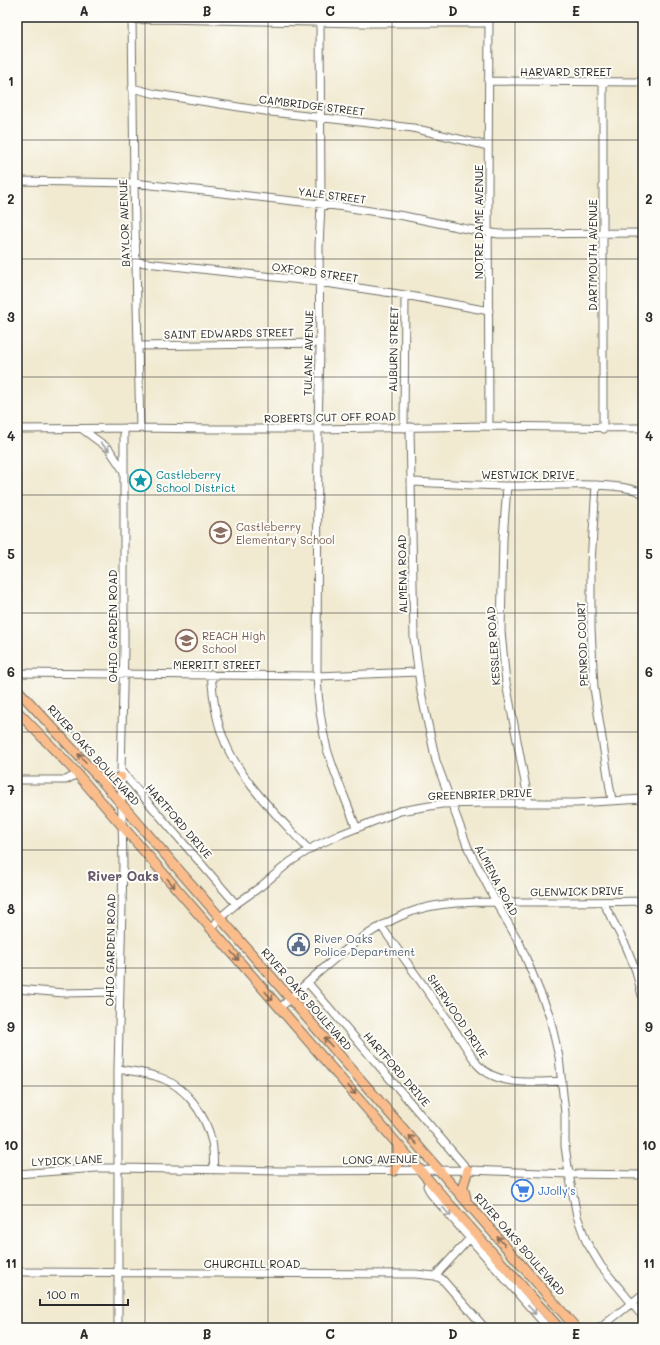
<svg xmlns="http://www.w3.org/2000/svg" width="660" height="1345" viewBox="0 0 660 1345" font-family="Mali,sans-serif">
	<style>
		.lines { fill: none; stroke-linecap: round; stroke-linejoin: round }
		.minor-casing { stroke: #706e65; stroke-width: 9 }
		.major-casing { stroke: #706e65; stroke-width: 11 }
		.minor { stroke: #fff; stroke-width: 7 }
		.major { stroke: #fabc8b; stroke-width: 9 }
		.oneway { stroke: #a0a0a0 }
		.oneway2 { stroke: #886c56 }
		.grid { fill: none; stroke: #2b2b2b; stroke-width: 1; stroke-opacity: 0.55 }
		.labels { text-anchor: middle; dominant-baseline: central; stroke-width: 4; stroke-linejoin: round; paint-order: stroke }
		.street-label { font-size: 11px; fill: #2b2b2b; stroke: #fdfcf7 }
		.culture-label { font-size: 11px; fill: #0d838f; stroke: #fdfcf7; text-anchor: start }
		.education-label { font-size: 11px; fill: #785e54; stroke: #fdfcf7; text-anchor: start }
		.service-label { font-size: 11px; fill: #4e5e75; stroke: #fdfcf7; text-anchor: start }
		.shop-label { font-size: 11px; fill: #366cbe; stroke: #fdfcf7; text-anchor: start }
		.quarter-label { font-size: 13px; font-weight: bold; fill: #66586b; stroke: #fdfcf7 }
		.neatline { fill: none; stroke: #2b2b2b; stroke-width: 1.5 }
		.grid-label { font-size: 13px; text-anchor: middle; font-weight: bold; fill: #2b2b2b }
	</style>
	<rect width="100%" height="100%" fill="#fdfcf7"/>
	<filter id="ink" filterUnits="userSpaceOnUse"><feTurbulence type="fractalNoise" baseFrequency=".025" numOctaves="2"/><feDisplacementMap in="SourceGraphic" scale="8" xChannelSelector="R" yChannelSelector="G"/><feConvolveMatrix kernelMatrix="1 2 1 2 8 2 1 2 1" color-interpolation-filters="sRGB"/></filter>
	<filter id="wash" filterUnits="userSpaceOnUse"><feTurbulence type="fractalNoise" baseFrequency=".012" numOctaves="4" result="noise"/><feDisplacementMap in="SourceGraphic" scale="16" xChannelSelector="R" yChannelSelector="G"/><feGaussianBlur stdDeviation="0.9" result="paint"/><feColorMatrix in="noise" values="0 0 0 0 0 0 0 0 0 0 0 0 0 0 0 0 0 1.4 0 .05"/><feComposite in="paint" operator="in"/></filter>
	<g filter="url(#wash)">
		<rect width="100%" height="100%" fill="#f1ead1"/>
	</g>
	<g filter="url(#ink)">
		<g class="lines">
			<defs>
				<path id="minor" d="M132,17L134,183L140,428
					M320,17L321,204L319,247L320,348L318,429L317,676C318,700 321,725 327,749C335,776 347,802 356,827
					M489,17L488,196L489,426
					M132,20L158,19L361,23H488
					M488,81L643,82
					M132,88L156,94L271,112L413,128L488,146
					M17,181L134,183L337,206L404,216L467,229L499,234L643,233
					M137,262L319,282L405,295L489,311
					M139,346L320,343
					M410,427L414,638L421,692L436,761L468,848L496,902L520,944L549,1014L559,1057L565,1113V1146L569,1174L577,1216L586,1241L601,1266L643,1317
					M404,428L405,295
					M17,429L140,428L211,429H318L489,426L643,428
					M82,429L109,449L123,470
					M603,429V82
					M411,482C443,483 475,486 506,486C535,487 623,479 643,494
					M596,485L591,563V628L594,688L612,801
					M507,486L503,539L501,631L506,683L529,803
					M17,673L317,676L418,672
					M211,674C213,695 215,717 223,737C238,779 279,817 309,850
					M121,771L236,904
					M17,780H66L77,774
					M603,902L626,946L636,971L643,1000
					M381,926L448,1020L477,1064C497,1087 534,1082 562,1081
					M211,929L221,917L236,904L260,887L290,862L315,846L339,835L400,811L442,804L486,803H576L643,799
					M308,983L468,1170
					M17,989L64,993L119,992
					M280,1008C317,973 360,932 408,913C441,900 484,902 519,902C560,902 602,902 643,901
					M118,1069C130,1071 143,1072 155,1076C185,1084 205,1113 212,1142C214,1151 213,1161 214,1170
					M17,1174L97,1168H118L283,1171L468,1170L569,1174L643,1175
					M429,1181L427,1186L431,1194L548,1328
					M17,1272L415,1274L435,1276L442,1279L485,1328
					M435,1276L470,1238
					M118,1328V1069L123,864L121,771L124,648V428
					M600,1328L643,1294"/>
				<path id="major" d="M17,689L99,778L576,1328
					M17,711L73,769L445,1199L559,1328
					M99,778L112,780L121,777
					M394,1171L398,1164V1145
					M466,1198L463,1186L468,1170"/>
			</defs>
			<use href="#minor" class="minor-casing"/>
			<use href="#major" class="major-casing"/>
			<use href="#minor" class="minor"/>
			<use href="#major" class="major"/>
		</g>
		<defs><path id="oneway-shaft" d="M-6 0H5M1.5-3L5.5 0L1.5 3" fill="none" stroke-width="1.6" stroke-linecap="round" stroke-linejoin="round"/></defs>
		<g class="oneway">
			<use href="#oneway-shaft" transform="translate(105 447) rotate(43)"/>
			<use href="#oneway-shaft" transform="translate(447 1212) rotate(48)"/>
			<use href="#oneway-shaft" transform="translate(532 1310) rotate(49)"/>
		</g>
		<g class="oneway2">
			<use href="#oneway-shaft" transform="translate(82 758) rotate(-132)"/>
			<use href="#oneway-shaft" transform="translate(171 883) rotate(50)"/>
			<use href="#oneway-shaft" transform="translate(235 956) rotate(49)"/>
			<use href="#oneway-shaft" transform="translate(269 996) rotate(49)"/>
			<use href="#oneway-shaft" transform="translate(328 1042) rotate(-131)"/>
			<use href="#oneway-shaft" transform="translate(352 1090) rotate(49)"/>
			<use href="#oneway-shaft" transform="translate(413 1140) rotate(-131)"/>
			<use href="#oneway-shaft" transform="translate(501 1241) rotate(-131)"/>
		</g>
	</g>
	<path class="grid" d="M145,17V1328M268,17V1328M392,17V1328M515,17V1328M17,140H643M17,259H643M17,377H643M17,495H643M17,613H643M17,732H643M17,850H643M17,968H643M17,1086H643M17,1205H643"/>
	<defs>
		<symbol id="sight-ring" viewBox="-11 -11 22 22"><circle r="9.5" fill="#fdfcf7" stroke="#0f9aa8" stroke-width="1.5"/><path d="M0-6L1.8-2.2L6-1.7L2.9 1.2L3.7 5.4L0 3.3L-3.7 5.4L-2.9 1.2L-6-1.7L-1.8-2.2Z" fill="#0f9aa8"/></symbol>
		<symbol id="school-ring" viewBox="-11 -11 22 22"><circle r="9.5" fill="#fdfcf7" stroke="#8d6e63" stroke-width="1.5"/><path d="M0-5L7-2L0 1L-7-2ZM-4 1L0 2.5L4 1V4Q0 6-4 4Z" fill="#8d6e63"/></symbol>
		<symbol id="civic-ring" viewBox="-11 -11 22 22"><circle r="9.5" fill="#fdfcf7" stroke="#5c6f8a" stroke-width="1.5"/><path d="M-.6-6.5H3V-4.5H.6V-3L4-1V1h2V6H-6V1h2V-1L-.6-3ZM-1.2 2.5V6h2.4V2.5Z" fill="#5c6f8a"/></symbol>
		<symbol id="supermarket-ring" viewBox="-11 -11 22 22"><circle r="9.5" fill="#fdfcf7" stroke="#3f7fe0" stroke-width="1.5"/><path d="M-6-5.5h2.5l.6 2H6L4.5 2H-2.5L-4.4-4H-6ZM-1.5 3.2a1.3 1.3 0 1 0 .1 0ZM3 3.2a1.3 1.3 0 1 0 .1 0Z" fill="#3f7fe0"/></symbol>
	</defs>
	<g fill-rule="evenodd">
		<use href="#sight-ring" x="128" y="468" width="25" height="25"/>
		<use href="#school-ring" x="208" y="520" width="25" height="25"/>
		<use href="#school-ring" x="174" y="628" width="25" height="25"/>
		<use href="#civic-ring" x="286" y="932" width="25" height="25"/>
		<use href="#supermarket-ring" x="510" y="1178" width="25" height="25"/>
	</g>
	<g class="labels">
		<g class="street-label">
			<text x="566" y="71">HARVARD STREET</text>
			<text transform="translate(312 105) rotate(7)">CAMBRIDGE STREET</text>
			<text transform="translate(332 195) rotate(7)">YALE STREET</text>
			<text transform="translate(478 222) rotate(-90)">NOTRE DAME AVENUE</text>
			<text transform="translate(124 223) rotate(-92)">BAYLOR AVENUE</text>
			<text transform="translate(592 255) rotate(-90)">DARTMOUTH AVENUE</text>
			<text transform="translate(315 272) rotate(8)">OXFORD STREET</text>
			<text transform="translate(229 333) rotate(-1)">SAINT EDWARDS STREET</text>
			<text transform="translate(393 349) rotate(-89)">AUBURN STREET</text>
			<text transform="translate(308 353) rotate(-89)">TULANE AVENUE</text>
			<text transform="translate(330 417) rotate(-1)">ROBERTS CUT OFF ROAD</text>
			<text x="528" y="474">WESTWICK DRIVE</text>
			<text transform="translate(402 574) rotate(-91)">ALMENA ROAD</text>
			<text transform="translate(112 626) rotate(-90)">OHIO GARDEN ROAD</text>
			<text transform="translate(582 644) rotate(-92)">PENROD COURT</text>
			<text transform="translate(493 646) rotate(-94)">KESSLER ROAD</text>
			<text x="217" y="664">MERRITT STREET</text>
			<text transform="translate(94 755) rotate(48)">RIVER OAKS BOULEVARD</text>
			<text transform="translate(480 794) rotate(-2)">GREENBRIER DRIVE</text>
			<text transform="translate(179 821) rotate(49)">HARTFORD DRIVE</text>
			<text transform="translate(497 880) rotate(62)">ALMENA ROAD</text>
			<text transform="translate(577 891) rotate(-1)">GLENWICK DRIVE</text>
			<text transform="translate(110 950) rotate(-89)">OHIO GARDEN ROAD</text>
			<text transform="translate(307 999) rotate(49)">RIVER OAKS BOULEVARD</text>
			<text transform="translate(458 1016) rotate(56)">SHERWOOD DRIVE</text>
			<text transform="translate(397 1069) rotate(49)">HARTFORD DRIVE</text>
			<text transform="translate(380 1159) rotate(-1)">LONG AVENUE</text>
			<text transform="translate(67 1160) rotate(-3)">LYDICK LANE</text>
			<text transform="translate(520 1244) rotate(49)">RIVER OAKS BOULEVARD</text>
			<text x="252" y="1263">CHURCHILL ROAD</text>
		</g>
		<g class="culture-label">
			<text x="156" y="474">Castleberry<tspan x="156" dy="13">School District</tspan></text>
		</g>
		<g class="education-label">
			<text x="236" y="526">Castleberry<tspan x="236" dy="13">Elementary School</tspan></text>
			<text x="202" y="635">REACH High<tspan x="202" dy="13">School</tspan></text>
		</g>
		<g class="service-label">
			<text x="314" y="938">River Oaks<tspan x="314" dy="13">Police Department</tspan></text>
		</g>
		<g class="shop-label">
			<text x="538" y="1190">JJolly's</text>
		</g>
		<g class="quarter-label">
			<text x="123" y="875">River Oaks</text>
		</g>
	</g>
	<rect width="660" height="1345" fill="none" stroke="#fdfcf7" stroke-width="44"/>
	<path d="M40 1299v6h88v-6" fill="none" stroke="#2b2b2b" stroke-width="2"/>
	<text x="46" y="1299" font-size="12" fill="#2b2b2b" stroke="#fdfcf7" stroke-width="3" paint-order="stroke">100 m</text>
	<rect x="22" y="22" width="616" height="1301" class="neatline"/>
	<g class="grid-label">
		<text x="84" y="16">A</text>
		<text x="207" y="16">B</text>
		<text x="330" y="16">C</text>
		<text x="453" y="16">D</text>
		<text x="576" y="16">E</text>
		<text x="11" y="86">1</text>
		<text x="649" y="86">1</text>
		<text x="11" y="204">2</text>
		<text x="649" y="204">2</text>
		<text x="11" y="322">3</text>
		<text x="649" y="322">3</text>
		<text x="11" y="441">4</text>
		<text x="649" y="441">4</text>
		<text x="11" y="559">5</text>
		<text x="649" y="559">5</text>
		<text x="11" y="677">6</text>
		<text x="649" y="677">6</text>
		<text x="11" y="795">7</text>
		<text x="649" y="795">7</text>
		<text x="11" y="914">8</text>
		<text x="649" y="914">8</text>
		<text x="11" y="1032">9</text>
		<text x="649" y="1032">9</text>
		<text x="11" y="1150">10</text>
		<text x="649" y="1150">10</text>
		<text x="11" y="1268">11</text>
		<text x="649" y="1268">11</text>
		<text x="84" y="1339">A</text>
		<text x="207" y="1339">B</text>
		<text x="330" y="1339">C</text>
		<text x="453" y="1339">D</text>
		<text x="576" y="1339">E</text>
	</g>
</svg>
